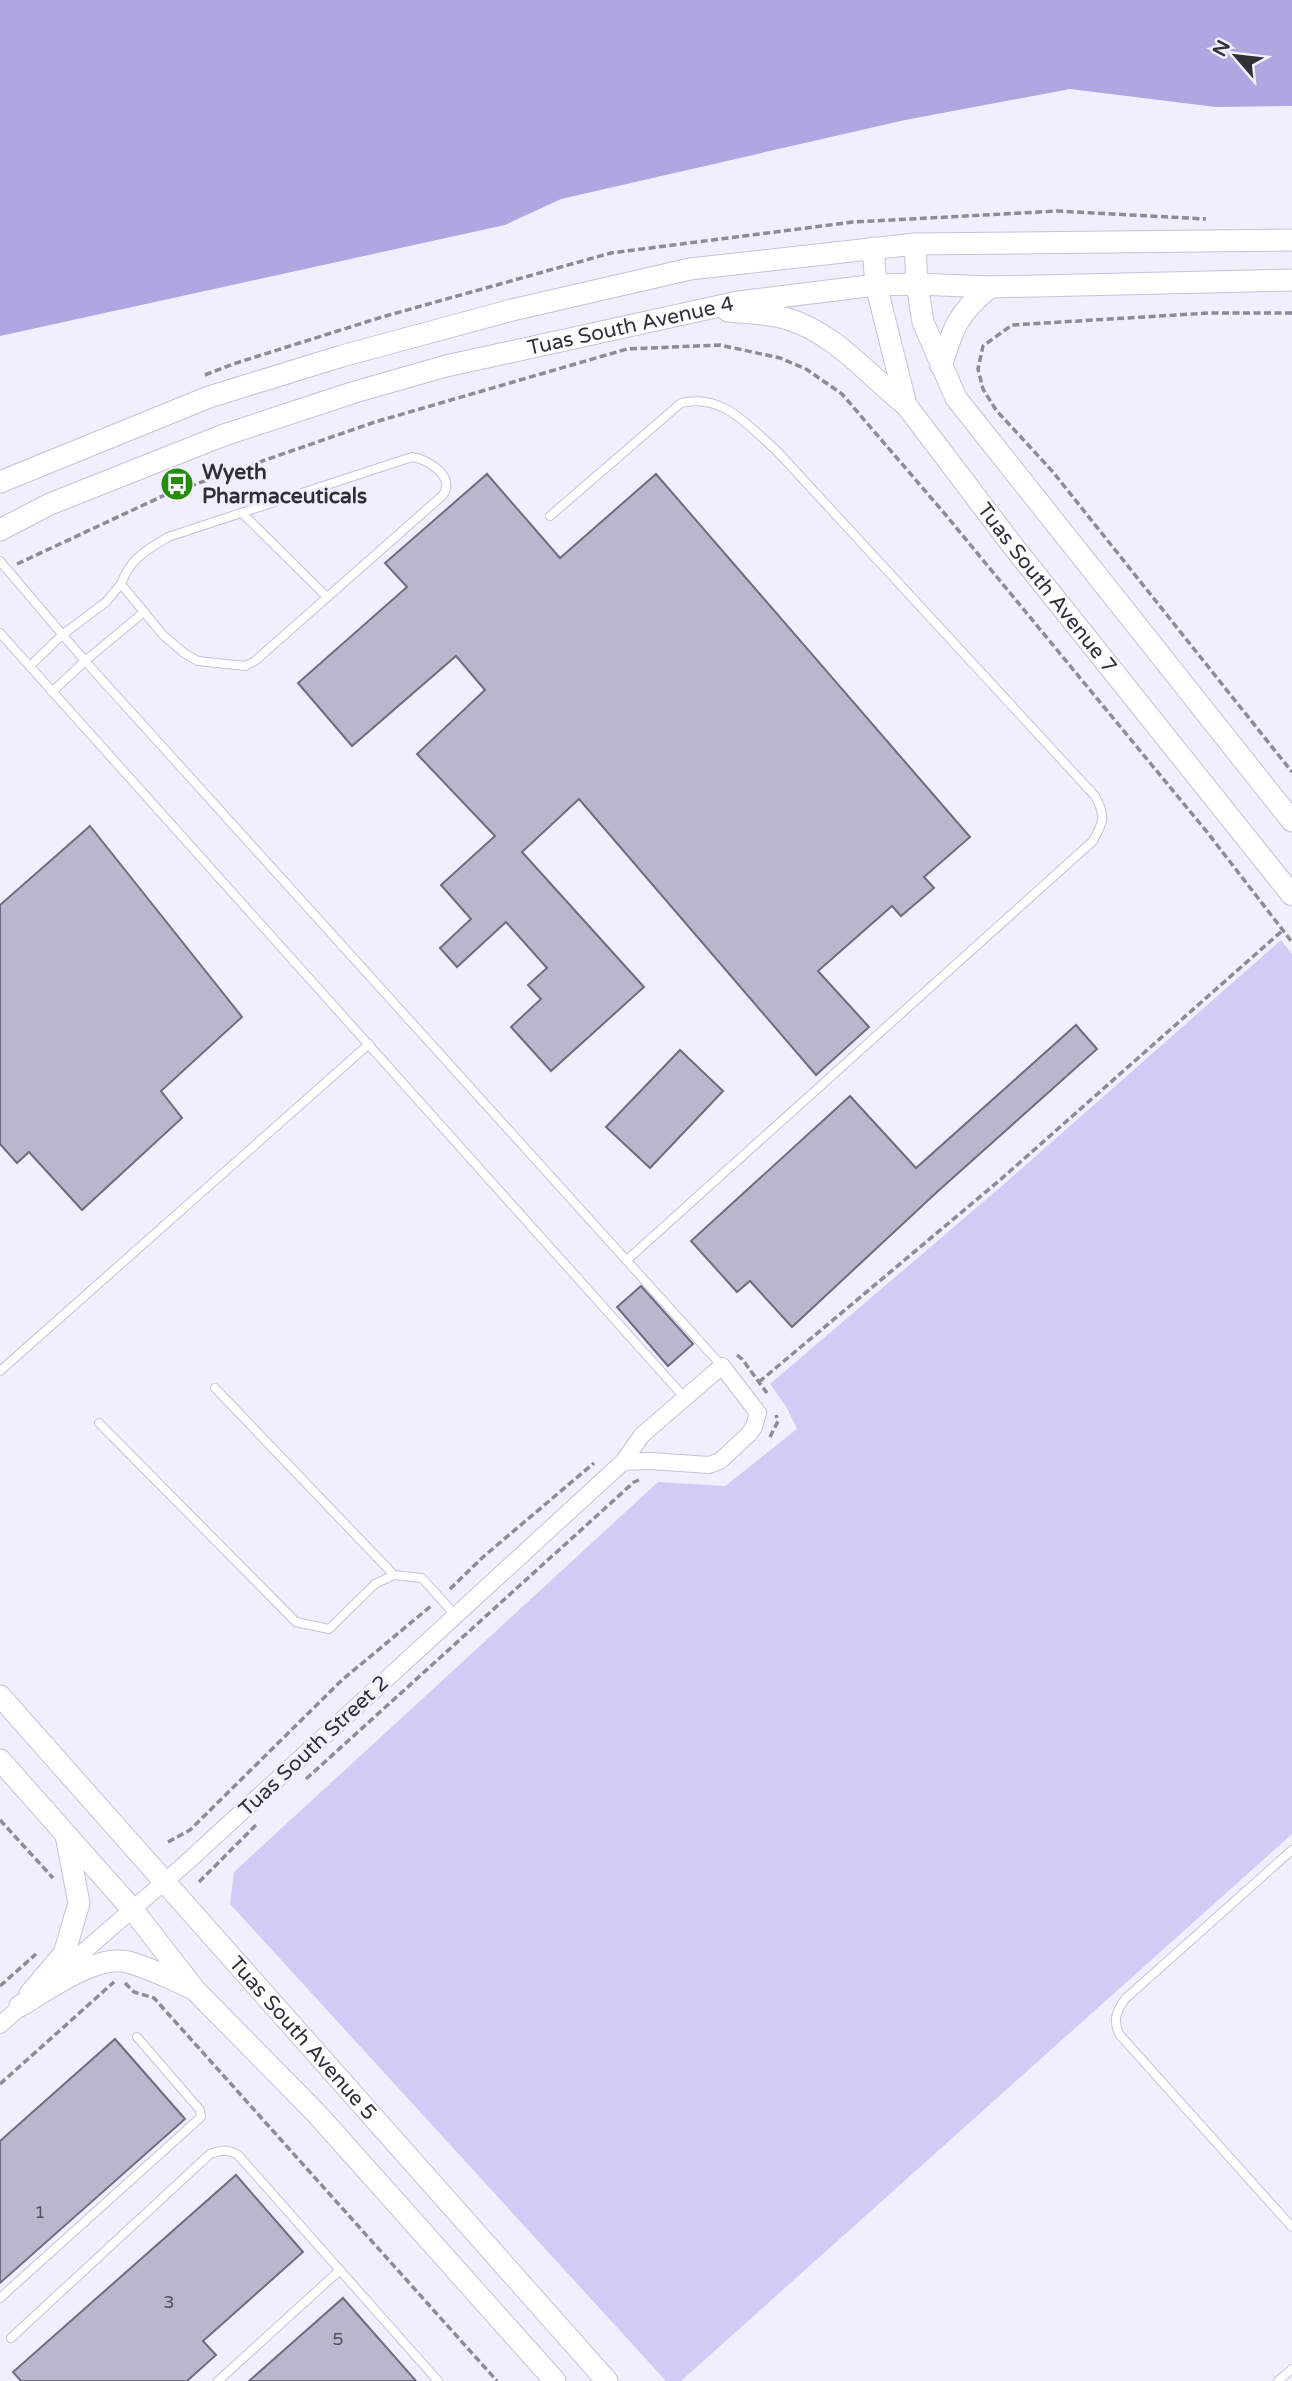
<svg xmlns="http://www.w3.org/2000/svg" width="1292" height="2381" viewBox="0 0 1292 2381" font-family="'Varela Round',sans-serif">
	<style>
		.green { fill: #d1ccf5 }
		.water { fill: #afa6e2 }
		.building { fill: #bab7cd; stroke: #6f6c80; stroke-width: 2 }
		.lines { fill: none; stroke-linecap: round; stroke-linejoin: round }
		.lane-casing { stroke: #c5c2d9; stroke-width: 10 }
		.street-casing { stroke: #c5c2d9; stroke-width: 18 }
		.secondary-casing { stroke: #c5c2d9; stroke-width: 23 }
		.path { stroke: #8d8b97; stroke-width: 3.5; stroke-dasharray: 7 3.5; stroke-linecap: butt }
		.lane { stroke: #fff; stroke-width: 8 }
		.street { stroke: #fff; stroke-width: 16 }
		.secondary { stroke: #fff; stroke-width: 21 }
		.labels { text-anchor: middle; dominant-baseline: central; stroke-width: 6; stroke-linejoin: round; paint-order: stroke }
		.number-label { font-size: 18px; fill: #53525e }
		.street-label { font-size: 21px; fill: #313039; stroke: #f1effd }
		.poi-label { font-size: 21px; font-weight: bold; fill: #313039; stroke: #f1effd; text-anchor: start }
	</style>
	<rect width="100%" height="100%" fill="#f1effd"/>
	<path class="green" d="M1281,940L1292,954V1834L681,2381H666L230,1904L234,1872L658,1482L725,1486L797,1429L787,1408L770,1384L1003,1185Z"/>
	<path class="water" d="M0,0H1292V106L1216,107L1070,89L905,120L561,199L505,225L0,336Z"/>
	<path class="building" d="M487,474L560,558L656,474L970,837L924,877L934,888L901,916L892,906L818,971L869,1027L816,1075L579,799L522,852L644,987L551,1071L511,1027L541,999L528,985L547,968L506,922L457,967L440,948L471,919L441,885L495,836L417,754L485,690L456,656L352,746L298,683L407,587L385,563Z
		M90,826L242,1017L161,1091L182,1118L82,1210L29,1152L17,1163L0,1144V905Z
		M1076,1025L1097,1049L937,1192L792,1327L750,1281L737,1292L691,1241L850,1096L916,1168Z
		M680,1050L723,1091L650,1168L606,1127Z
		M641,1286L693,1344L668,1366L617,1307Z
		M115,2039L185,2119L0,2283V2141Z
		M236,2175L303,2252L203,2341L216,2355L187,2381H21L13,2372Z
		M343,2298L416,2381H249Z"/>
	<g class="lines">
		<defs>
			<path id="lane" d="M412,457C428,459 456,477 443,495L255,661L245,666L198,661L184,653L163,635L121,584C131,558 145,551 168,537Z
				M242,513L327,597
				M550,516L681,403C723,393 747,425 776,450L1095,796C1106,816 1104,821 1093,841L628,1259
				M0,561L85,661L722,1366
				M0,633L684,1397
				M30,666L62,635L106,602L121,584
				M52,692L85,661L144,612
				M0,1371L369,1044
				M215,1388L394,1575
				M99,1423L296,1622L329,1629L375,1584L394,1575L422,1578L456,1616
				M1292,1850L1125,1999C1116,2012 1113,2020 1119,2034L1292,2227
				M0,2298L201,2117L200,2110L137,2037
				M11,2338L210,2154C221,2150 228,2149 238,2155L438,2381
				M218,2381L340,2270
				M1278,2381L1292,2369"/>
			<path id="street" d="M53,1978L185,1864L623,1462L642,1435L722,1366L758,1413L754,1427L749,1434L720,1461L709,1465L651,1461L623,1462
				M0,2025L29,1999"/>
			<g id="secondary">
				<path d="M915,244L917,284L923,322L956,398L1292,821"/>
				<path id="s1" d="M873,248L876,285L906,405L1013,546L1292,895"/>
				<path d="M728,311C748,313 769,313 788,319C836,334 868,375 906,405"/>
				<path d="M941,366C953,328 958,313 990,287"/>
				<path d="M0,482L209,397L342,356L512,310L690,269L915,244L1292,240"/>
				<path id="s2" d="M0,530L50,504L224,435L355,392L446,366L738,302L876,285L917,284L990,287L1292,280"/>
				<path id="s3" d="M0,1696L607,2381"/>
				<path d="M0,1760L132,1909L195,1990L317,2114L555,2381"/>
				<path d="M30,1994L64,1954L79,1903L66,1835"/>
				<path d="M20,2006C48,1990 95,1954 128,1962C151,1968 173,1980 194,1989"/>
			</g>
		</defs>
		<use href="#lane" class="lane-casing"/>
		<use href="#street" class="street-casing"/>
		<use href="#secondary" class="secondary-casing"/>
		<path class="path" d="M1292,313H1209L1012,325L983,346L978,369L983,389L996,410L1053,472L1292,772
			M205,375L233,364L382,317L611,253L853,222L948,217L1057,211L1206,219
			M17,564L167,494L375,422L627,349L720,345L780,358L806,369L842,394L945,514L1207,832L1292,942
			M737,1355L742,1359L767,1393
			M759,1382L1000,1180L1283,930
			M770,1437L778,1421L776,1415
			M450,1589L483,1557L594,1463
			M306,1779L634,1482L639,1480
			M0,1820L53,1878
			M168,1842L190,1830L342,1680L431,1606
			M199,1882L257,1824
			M125,1983L134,1992L154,1998L497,2381
			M0,1986L36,1954
			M0,2084L114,1982"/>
		<use href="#lane" class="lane"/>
		<use href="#street" class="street"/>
		<use href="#secondary" class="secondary"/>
	</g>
	<defs>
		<symbol id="bus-disc" viewBox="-11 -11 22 22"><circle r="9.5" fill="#258d0b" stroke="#f1effd"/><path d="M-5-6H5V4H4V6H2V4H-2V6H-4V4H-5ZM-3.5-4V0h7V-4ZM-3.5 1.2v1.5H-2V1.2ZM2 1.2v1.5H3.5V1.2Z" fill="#fff"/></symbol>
	</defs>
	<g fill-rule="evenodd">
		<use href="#bus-disc" x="158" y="465" width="38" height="38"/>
	</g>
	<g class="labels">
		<g class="number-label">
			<text x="40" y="2212">1</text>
			<text x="169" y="2302">3</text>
			<text x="338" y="2339">5</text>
		</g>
		<g class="street-label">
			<text stroke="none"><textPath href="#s2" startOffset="665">Tuas South Avenue 4</textPath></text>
			<text stroke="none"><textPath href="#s1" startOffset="392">Tuas South Avenue 7</textPath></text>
			<text transform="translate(314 1746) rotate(-43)">Tuas South Street 2</text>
			<text stroke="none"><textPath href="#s3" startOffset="457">Tuas South Avenue 5</textPath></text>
		</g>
		<g class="poi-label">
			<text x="202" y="472">Wyeth<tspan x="202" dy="24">Pharmaceuticals</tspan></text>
		</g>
	</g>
	<g transform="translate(1236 56) rotate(298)" stroke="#f1effd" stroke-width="5" paint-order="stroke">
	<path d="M0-5L12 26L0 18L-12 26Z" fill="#313039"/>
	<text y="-10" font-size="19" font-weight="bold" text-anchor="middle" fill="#313039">N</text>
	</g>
</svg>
